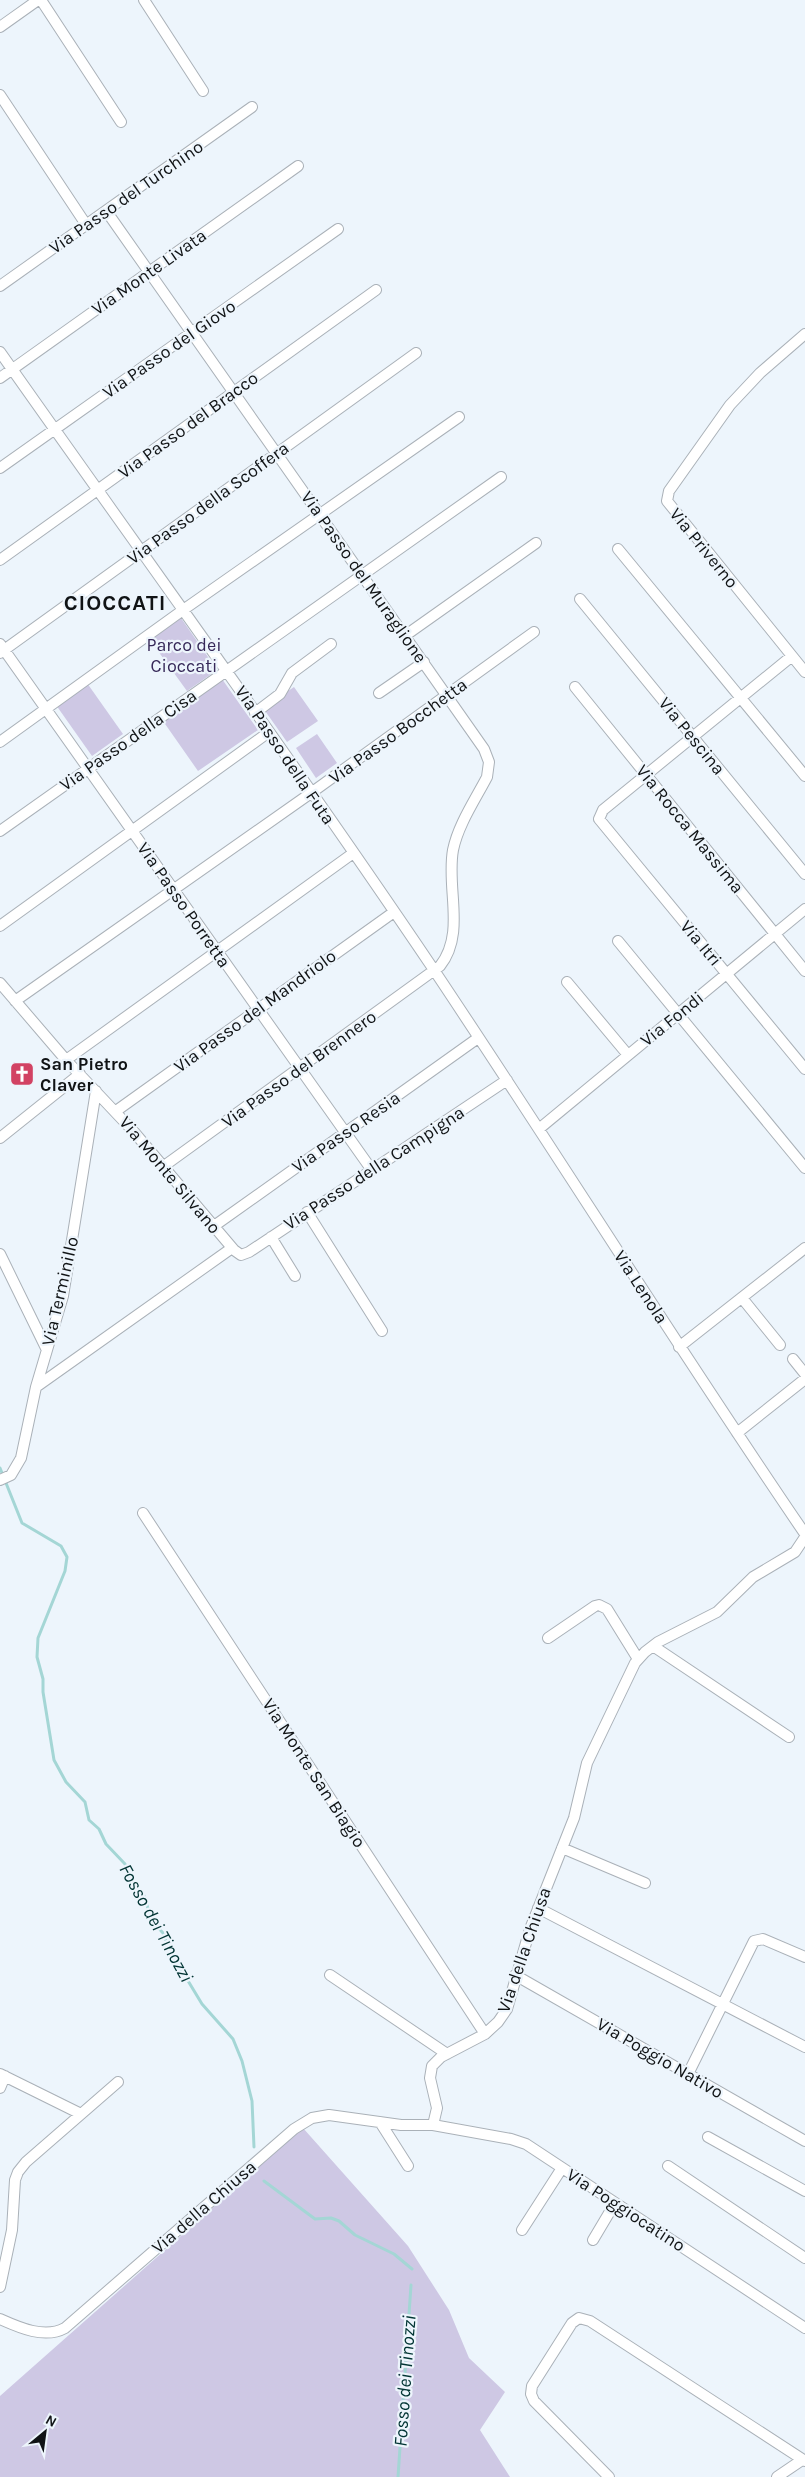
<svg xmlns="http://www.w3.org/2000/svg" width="805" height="2477" viewBox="0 0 805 2477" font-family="Karla,sans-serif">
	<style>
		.green { fill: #cec8e4 }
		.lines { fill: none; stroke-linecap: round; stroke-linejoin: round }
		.stream { stroke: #a4d6d5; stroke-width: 3 }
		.street-casing { stroke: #aab1b8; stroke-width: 12 }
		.street { stroke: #fff; stroke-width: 10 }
		.labels { text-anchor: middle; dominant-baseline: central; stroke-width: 4.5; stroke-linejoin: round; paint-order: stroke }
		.street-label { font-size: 18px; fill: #101315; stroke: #edf5fc }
		.park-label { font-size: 18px; fill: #362858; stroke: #edf5fc }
		.poi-label { font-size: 18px; font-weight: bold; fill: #101315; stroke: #edf5fc; text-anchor: start }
		.water-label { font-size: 19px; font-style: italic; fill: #013433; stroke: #edf5fc }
		.district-label { font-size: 22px; font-weight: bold; letter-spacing: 1px; fill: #101315; stroke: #edf5fc }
	</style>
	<rect width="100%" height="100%" fill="#edf5fc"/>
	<path class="green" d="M181,618L217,670L187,691L150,640Z
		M222,679L258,730L198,771L163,721Z
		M87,683L123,734L92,756L56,705Z
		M294,687L318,721L287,742L263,708Z
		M317,734L337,763L316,778L296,748Z
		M303,2128L408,2246L449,2310L469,2358L505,2392L480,2430L510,2477H0V2396Z"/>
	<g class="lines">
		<path class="stream" d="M0,1468L22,1523L61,1546L67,1557L65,1571L38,1638L37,1657L43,1679V1692L54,1760L66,1782L85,1802L89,1820L99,1829L106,1844L125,1864L132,1886L143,1893L152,1921L163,1933L170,1951L202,2004L233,2039L242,2061L252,2101L254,2147
			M264,2181L315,2219L331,2218L339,2221L355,2235L394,2254L412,2269
			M398,2477L411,2285"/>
		<defs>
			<path id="street" d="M41,0L121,122
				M144,0L203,91
				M0,27L38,0
				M0,95L87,226
				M107,212L484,749L489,762L487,777C475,800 458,825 453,850C446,888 466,933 440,966L164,1166
				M0,286L252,107
				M805,334L760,373L730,405L669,491L667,501L805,672
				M0,352C145,558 293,761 434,970C559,1157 678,1348 805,1534
				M0,378L298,166
				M0,468L338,229
				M618,549L805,776
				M0,560L376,290
				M580,599L805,874
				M406,635L536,543
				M0,644L369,1166
				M0,653L416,353
				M792,656L603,810L599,819L805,1069
				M575,687L805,971
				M379,693L424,662
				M255,713L280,694L292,673L331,644
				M0,742L183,610L459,417
				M0,831L501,477
				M0,926L269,732
				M618,941L805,1168
				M567,982L628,1055
				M0,983L66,1060L134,1132L234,1250L241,1255L249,1252L507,1080
				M15,1001L311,793L534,632
				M66,1060L352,854
				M116,1111L394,912
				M540,1128L805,909
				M0,1138L80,1074
				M307,1212L382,1331
				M214,1226L478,1038
				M271,1237L295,1276
				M0,1254L47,1350
				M742,1298L780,1345
				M679,1347L805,1248
				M793,1359L805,1374
				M36,1387L232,1248
				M737,1433L805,1379
				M0,1480L11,1475L21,1458L36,1387L63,1296L96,1091
				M143,1513L485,2034
				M548,1638L595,1606L599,1605L607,1609L638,1659
				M653,1646L789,1737
				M562,1848L645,1883
				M538,1908L805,2047
				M330,1975L447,2054
				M515,1975L805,2141
				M0,2074L81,2114
				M688,2074L754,1941L763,1939L805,1957
				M0,2088L5,2076
				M380,2122L408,2166
				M433,2125L511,2139L526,2144L805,2328
				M708,2137L805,2191
				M668,2166L805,2258
				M522,2230L562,2168
				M593,2240L615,2203
				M0,2287L12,2230L15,2180L18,2172L26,2162L118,2082
				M0,2319C20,2328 45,2339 65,2328L294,2129L312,2118L329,2115L401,2125H433L437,2108L430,2078L432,2066L441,2057L485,2034L498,2022L507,2009L530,1929L574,1818L587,1763L635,1663L645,1652L658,1642L717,1612L753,1577L795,1552L805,1537
				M609,2477L534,2401L531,2394L532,2386L572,2323L579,2318L590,2321L805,2461
				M777,2477L802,2460"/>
		</defs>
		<use href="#street" class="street-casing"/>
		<use href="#street" class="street"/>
	</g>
	<defs>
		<symbol id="church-square" viewBox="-11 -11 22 22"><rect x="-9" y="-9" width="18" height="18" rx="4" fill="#d24263" stroke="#edf5fc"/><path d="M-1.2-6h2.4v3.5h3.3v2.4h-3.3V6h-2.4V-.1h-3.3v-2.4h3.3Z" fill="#fff"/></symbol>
	</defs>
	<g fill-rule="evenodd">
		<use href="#church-square" x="8" y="1060" width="28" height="28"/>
	</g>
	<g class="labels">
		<g class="street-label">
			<text transform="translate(126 197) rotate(-35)">Via Passo del Turchino</text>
			<text transform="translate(149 272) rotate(-35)">Via Monte Livata</text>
			<text transform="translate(169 349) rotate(-35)">Via Passo del Giovo</text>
			<text transform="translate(188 425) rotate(-36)">Via Passo del Bracco</text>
			<text transform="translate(208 503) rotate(-36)">Via Passo della Scoffera</text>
			<text transform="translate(704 548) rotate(51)">Via Priverno</text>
			<text transform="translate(364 577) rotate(55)">Via Passo del Muraglione</text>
			<text transform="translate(398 731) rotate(-36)">Via Passo Bocchetta</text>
			<text transform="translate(692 736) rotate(51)">Via Pescina</text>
			<text transform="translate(128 740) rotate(-35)">Via Passo della Cisa</text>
			<text transform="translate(285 755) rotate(56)">Via Passo della Futa</text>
			<text transform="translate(690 829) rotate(51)">Via Rocca Massima</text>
			<text transform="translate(184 905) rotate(55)">Via Passo Porretta</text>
			<text transform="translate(701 943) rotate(50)">Via Itri</text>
			<text transform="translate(255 1011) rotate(-36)">Via Passo del Mandriolo</text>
			<text transform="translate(672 1019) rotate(-39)">Via Fondi</text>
			<text transform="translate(299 1069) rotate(-36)">Via Passo del Brennero</text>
			<text transform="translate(346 1132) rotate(-35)">Via Passo Resia</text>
			<text transform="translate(374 1168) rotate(-33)">Via Passo della Campigna</text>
			<text transform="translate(170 1175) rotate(50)">Via Monte Silvano</text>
			<text transform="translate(641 1287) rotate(57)">Via Lenola</text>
			<text transform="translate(60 1291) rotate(-77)">Via Terminillo</text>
			<text transform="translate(314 1773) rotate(57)">Via Monte San Biagio</text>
			<text transform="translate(524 1950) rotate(-71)">Via della Chiusa</text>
			<text transform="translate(660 2058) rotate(30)">Via Poggio Nativo</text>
			<text transform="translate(204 2207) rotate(-41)">Via della Chiusa</text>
			<text transform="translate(626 2210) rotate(33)">Via Poggiocatino</text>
		</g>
		<g class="park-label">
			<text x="184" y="645">Parco dei<tspan x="184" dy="21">Cioccati</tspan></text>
		</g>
		<g class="poi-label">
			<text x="40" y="1064">San Pietro<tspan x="40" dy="21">Claver</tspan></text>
		</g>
		<g class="water-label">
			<text transform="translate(156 1923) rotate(61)">Fosso dei Tinozzi</text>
			<text transform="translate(405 2381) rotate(-86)">Fosso dei Tinozzi</text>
		</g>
		<g class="district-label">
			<text x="115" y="603">CIOCCATI</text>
		</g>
	</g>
	<g transform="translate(45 2432) rotate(29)" stroke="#edf5fc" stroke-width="4" paint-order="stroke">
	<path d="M0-4L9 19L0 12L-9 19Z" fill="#101315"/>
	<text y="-8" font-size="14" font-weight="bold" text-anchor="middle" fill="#101315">N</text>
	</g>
</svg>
